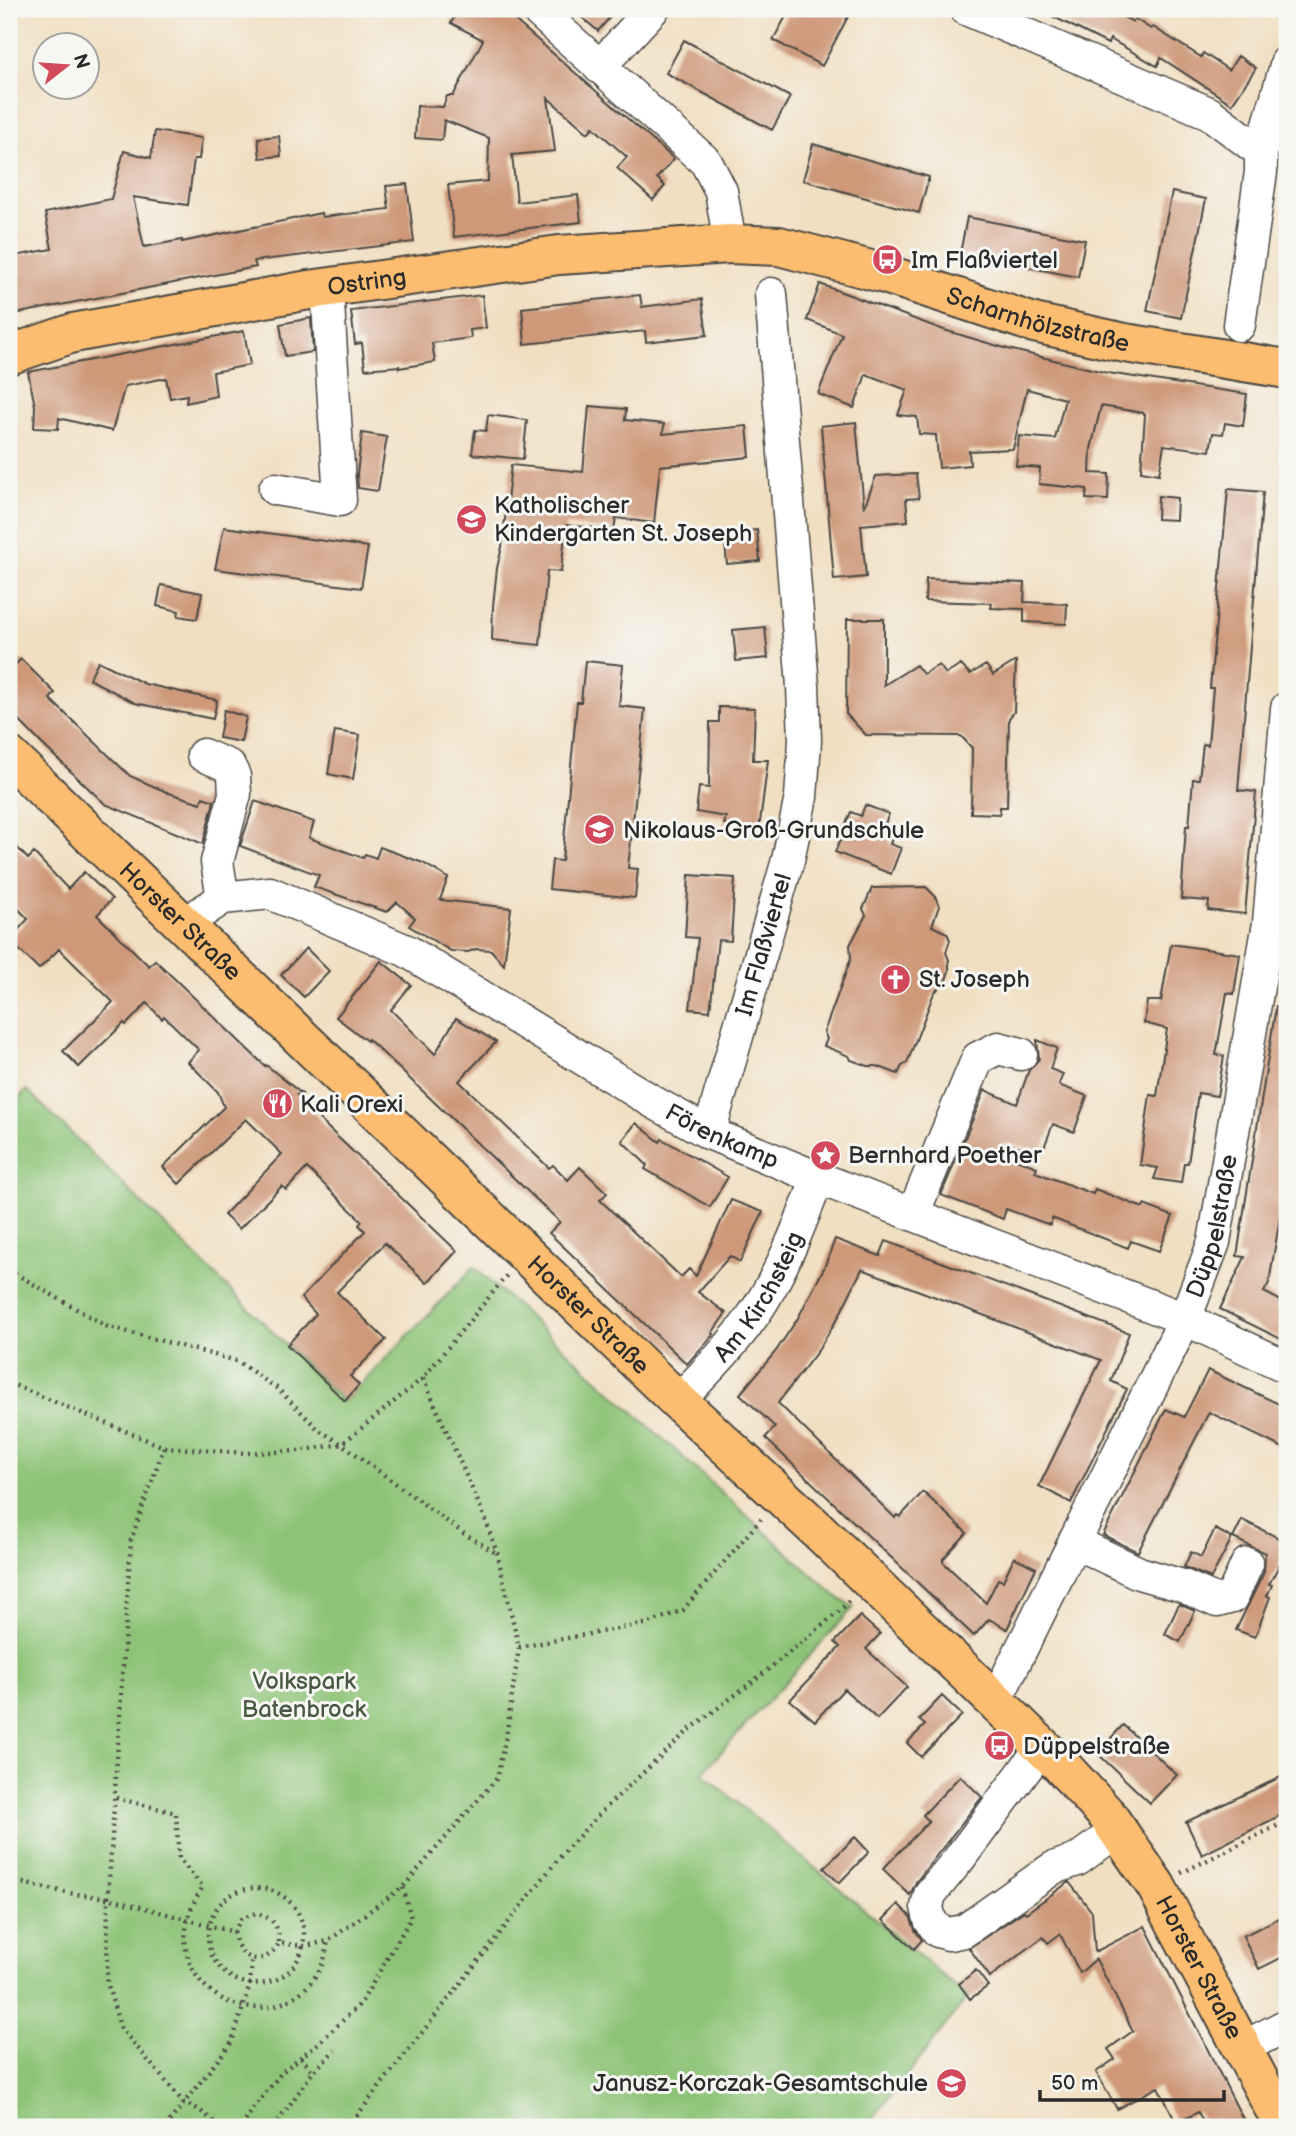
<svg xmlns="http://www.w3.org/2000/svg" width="1296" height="2136" viewBox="0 0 1296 2136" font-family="'Balsamiq Sans',sans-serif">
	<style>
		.green { fill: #8cc376; stroke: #5c7750; stroke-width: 2 }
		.building { fill: #ce9879 }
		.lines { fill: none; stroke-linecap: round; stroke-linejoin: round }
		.minor-casing { stroke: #494642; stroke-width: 35 }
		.major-casing { stroke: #494642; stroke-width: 42 }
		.path { stroke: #494642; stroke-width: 4.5; stroke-dasharray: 2 5; stroke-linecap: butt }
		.minor { stroke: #fff; stroke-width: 32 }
		.major { stroke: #fcbd6f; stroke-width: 38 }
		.labels { text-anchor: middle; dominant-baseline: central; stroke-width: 6; stroke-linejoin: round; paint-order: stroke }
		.poi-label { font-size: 24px; fill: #2b2b2b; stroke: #f6f6f2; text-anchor: start }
		.street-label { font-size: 24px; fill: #2b2b2b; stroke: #f6f6f2 }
		.park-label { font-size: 24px; fill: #485942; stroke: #f6f6f2 }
	</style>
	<rect width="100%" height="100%" fill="#f6f6f2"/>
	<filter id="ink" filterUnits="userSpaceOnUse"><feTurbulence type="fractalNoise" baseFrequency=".0143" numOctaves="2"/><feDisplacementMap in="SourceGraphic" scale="14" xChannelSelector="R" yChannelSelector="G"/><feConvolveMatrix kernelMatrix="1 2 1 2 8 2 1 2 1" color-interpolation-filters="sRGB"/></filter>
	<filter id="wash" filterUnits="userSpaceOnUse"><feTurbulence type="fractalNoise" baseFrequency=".00686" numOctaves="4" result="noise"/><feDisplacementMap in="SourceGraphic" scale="28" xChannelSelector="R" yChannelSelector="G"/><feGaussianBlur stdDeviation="1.57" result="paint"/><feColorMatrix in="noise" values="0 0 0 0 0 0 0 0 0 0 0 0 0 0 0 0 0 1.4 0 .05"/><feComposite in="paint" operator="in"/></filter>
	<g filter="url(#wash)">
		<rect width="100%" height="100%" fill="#f1dfc2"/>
		<path class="green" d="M27,1090L344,1402L474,1267L798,1562L841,1600L854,1607L702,1773L968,1997L866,2127H9V1107Z"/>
		<g id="blocks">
			<path class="building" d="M459,9H502L674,159L657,178L665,186L653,200L617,168L627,157L593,127L588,133L548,98L555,151L512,155L517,202L578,195L581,222L454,237L448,185L488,181L489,138L444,120L442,140L415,138L417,106L443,107L447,96H453L483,40L451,23Z
				M572,9H617L598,31Z
				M790,9H852L822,66L773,40Z
				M1038,9H1108L1133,22L1135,19L1151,29L1153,27L1201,57L1203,53L1229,70L1238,56L1256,68L1232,104L1161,58L1157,66L1110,39L1108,44Z
				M684,40L790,97L772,130L666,73Z
				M155,131L202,138L199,159H194L188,205L133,197L144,247L182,240V242L321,213L322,217L389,209L386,186L407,184L414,242L254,261L256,267L9,315V257L52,249L45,213L111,199L124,151L151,158Z
				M279,136L281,156L260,158L258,138Z
				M813,144L929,177L919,213L803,180Z
				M1172,192L1206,199L1181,318L1147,311Z
				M967,217L1085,240L1078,277L960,254Z
				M820,284L944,330L1008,349L1108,373L1247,394L1243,426L1225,423L1223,434L1213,433L1210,451L1164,445L1159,474L1141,471L1145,415L1143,413L1101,406L1091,449L1090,473L1109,474L1108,500L1086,499L1087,489L1039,484L1040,468L1016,466L1019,436L1055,439L1065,399L1027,389L1013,449L969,451L970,465L939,468L936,435L919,434L917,417L898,415L907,390L866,374L854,408L818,394L842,334L807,320Z
				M482,295L486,328L470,330L471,338L432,343L435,362L399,368V366L365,369L362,343L355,344L351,311Z
				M640,295L642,307L702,299L707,335L646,342L645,331L525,344L522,308Z
				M311,318L313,352L285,356L280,324Z
				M244,331L250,365L213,372L216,396L186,403L187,395L170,398L166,378L125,386L112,431L59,418L58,429L34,428L35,406L28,372Z
				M589,406L626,409L625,420L664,424L663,434L747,426L750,457L660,466L654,523L616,518L614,530L566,525L561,572L547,571L540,645L492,640L493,606L497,568L502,547L511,465L583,472Z
				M488,415L527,420L523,459L472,454L475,430L486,431Z
				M856,422L864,508L876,476L916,474L919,498L906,499L908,521L861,525L866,577L834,580L821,426Z
				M362,433L387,437L378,491L358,488L357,474Z
				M1228,489L1263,492L1238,790L1256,792L1245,914L1208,910L1209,901L1181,899L1186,826H1189L1193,779H1199L1203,744L1208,745L1213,688H1210Z
				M1158,496L1177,498L1176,520L1157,519Z
				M224,527L368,547L361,588L215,569Z
				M757,530L760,561L727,564L724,533Z
				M926,579L1025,583L1024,602L1067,604L1066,624L1024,622V609L991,608L992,603L925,601Z
				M161,585L202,593L197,619L178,616L179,611L157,606Z
				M847,619H884V685L916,665L923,674L939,665L946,674L961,665L970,674L986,665L993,675L1016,661L1014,712L1009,718L1007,807H1000V814L971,813L972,748L961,736L866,735L846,714Z
				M765,627L768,658L736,661L733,630Z
				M21,659L55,693L50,699L130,776L169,793L201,803L203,797L214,801L203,844L105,804L42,744L9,710V671Z
				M98,661L145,684L217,700L213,719L135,703L89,679Z
				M585,661L623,665L619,706L645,709L628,868L638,869L635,898L549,889L552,860L562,861L577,702H581Z
				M719,707L755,708L753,760H768L759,830L724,824L726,817L696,812L699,787L709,788L710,722H719Z
				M224,710L246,717L241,742L219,738Z
				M335,731L360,735L353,779L328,774Z
				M255,801L314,822L309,838L363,858L365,854L376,858L380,847L423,863L448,878L440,900L511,908L504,965L491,950L476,949L468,952L451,951L409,926L415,918L397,902L387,912L314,887L319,875L240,846Z
				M865,805L889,814L884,826L895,830L890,844L901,848L891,874L835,852L841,838L835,829L845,826L851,812L861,816Z
				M9,839L28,859L34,853L68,889L84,872L112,899L97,915L149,966L155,960L265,1066L266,1065L302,1094L297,1095L324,1124L457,1251L427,1283L385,1243L337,1292L386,1340L350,1376L359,1385L345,1401L287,1345L316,1314L301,1298L365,1231L359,1225L362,1221L307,1168L286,1190L282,1186L239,1229L224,1215L282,1154L246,1119L179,1184L163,1167L224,1107L218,1092L188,1062L199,1050L164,1016L162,1019L147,1003L126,1025L124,1023L79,1067L63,1051L113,1002L59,949L39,969L9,940L28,919L9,899Z
				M689,875L735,878L731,941L718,940L710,1011L690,1009L698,938L685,937Z
				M926,887L935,896L939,906L932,926L947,933L950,940L946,952L949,960V971L946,980L934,993L907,1063L902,1066L898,1074L877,1066H868L851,1060L849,1056L824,1046L827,1039L824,1032L851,958L850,945L866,915L863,909L872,888Z
				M1171,944L1240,954L1234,994L1227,993L1216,1055L1224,1056L1217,1096L1198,1093L1190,1150L1188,1163H1184L1181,1183L1154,1179L1158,1168L1140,1165L1150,1095L1157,1096L1167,1029L1144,1023L1147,1001H1161Z
				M306,948L329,971L304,997L281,975Z
				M381,961L411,985L391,1010L435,1054L456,1018L496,1042L459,1081L549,1168L553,1165L568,1180L580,1167L607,1193L600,1200L681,1277L689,1269L696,1276L731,1200L763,1212L740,1262L730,1256L698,1292L726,1313L712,1333L714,1334L687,1364L549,1233L560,1222L368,1039L367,1041L336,1017Z
				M1276,1006H1287V1175L1269,1283L1264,1292L1287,1304V1342L1220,1309L1245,1257L1237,1256Z
				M1037,1040L1057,1048L1050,1069L1063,1074L1059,1084L1061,1086L1087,1096L1074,1132L1053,1124L1043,1150L1003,1144L1000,1153L1037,1167L1035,1172L1093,1194L1095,1189L1143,1208L1144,1205L1173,1216L1159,1251L1131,1241L1128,1248L1052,1218L1050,1225L1006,1209L1003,1219L941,1195L985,1090L1017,1104L1029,1070L1039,1059Z
				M636,1123L660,1142L662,1139L728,1177L710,1207L645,1169L647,1165L622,1141Z
				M835,1239L880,1256L886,1241L1129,1333L1111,1381L1127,1389L1071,1503L1039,1486L1101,1360L862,1269L839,1316L819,1349L778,1403L895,1518L897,1515L900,1517L923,1492L967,1533L943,1559V1562L986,1603L998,1579L1003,1581L1014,1557L1036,1568L1007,1629L989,1619L974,1636L765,1438L775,1427L740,1394L776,1351L798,1318L824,1268Z
				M1208,1370L1287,1408V1450L1209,1412L1138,1552L1103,1535L1166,1409L1184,1417Z
				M1242,1520L1287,1542V1551L1269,1584L1272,1585L1267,1596L1270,1597L1255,1637L1236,1630L1264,1572L1265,1553L1233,1538Z
				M1215,1529L1232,1538L1211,1578L1184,1567L1191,1552L1201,1557Z
				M1179,1604L1195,1611L1180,1642L1165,1634Z
				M860,1616L880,1634L866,1649L907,1687L877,1719L844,1689L815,1721L790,1700L840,1647L835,1642Z
				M942,1696L962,1715L921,1757L907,1743L925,1725L919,1720Z
				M1123,1725L1177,1775L1150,1803L1097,1753Z
				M1287,1774V1812L1202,1855L1186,1822Z
				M960,1776L982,1797L916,1882L910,1895L883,1869L929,1821L923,1815Z
				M855,1837L869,1852L839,1883L824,1868Z
				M1069,1882L1092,1912L1095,1952L1145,1926L1247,2127H1206L1198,2112L1177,2123L1158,2087L1117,2109L1096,2072L1115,2059L1108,2049L1133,2031L1096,1959L1080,1973L1060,1934L1048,1943L1043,1937L990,1977L969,1948L1024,1911L1026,1913Z
				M898,1904L910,1916L915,1930L922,1940L914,1949L883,1920Z
				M1287,1914V1955L1259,1969L1243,1936Z
				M976,1970L988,1986L970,1999L959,1984Z"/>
		</g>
	</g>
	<g filter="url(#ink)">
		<use href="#blocks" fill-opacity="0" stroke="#494642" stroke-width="2"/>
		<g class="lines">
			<defs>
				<g id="minor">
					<path d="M536,9L706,162L721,191L730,244"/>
					<path d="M966,9L1209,113L1261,152"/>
					<path d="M599,67L653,9"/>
					<path d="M1239,325L1261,172V152L1287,62"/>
					<path d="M275,489L340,500L327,287"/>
					<path d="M203,755L229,766L234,776L235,794L217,862L223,898"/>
					<path id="s1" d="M184,924L223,898L270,893L407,951L655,1103L709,1133L818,1178L1185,1319L1287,1367"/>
					<path id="s2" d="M709,1133L788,860L801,797L805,741L803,686L771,294"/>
					<path d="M913,1214L978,1058L998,1048L1021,1054"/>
					<path id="s3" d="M678,1401C710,1368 742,1336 765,1297C787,1259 802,1219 818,1178"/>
					<path d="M1074,1542L1139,1573L1183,1586L1217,1601L1232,1597L1247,1564"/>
					<path id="s4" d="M995,1702L1185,1319L1214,1242L1269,923L1287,708"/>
					<path d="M1042,1747L959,1859L930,1894L927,1907L930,1920L938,1931L949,1934L964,1931L1053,1868L1077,1860L1118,1830"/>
					<path d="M1242,2048L1287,2025"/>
				</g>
				<g id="major">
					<path id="s5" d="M9,355L73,333L309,290L559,255L730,244L779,246L882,273L1034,323L1125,343L1287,369"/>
					<path id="s6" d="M9,756L678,1401L822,1534L1059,1763L1107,1815L1156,1886L1284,2127"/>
				</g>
			</defs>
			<use href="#minor" class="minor-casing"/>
			<use href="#major" class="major-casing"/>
			<path class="path" d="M9,1270L106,1326L237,1361L278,1389L319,1430L342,1444L463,1533L496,1553
				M9,1383L164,1447L246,1453L298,1451L342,1444L423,1378L507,1275
				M164,1447L131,1540L108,1898L107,1982L120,2027L184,2103L198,2109L221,2127
				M519,1647L649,1623L683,1610L761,1519
				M116,1798L176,1813L179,1859L203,1887C137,1984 273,2057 321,1967C325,1960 326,1950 328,1941
				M1181,1873L1287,1821
				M9,1880L68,1893L108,1898L234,1932L241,1919L256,1913C273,1918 279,1925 279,1943
				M208 1936a48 48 0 1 1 96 0a48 48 0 1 1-96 0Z
				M234,1932C237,1961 265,1969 279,1943L305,1946L328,1941L403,1887L497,1778L507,1731L519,1647L497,1553L485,1518L423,1378
				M301,2057L313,2072
				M165,2127L232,2042L250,1985L252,1959
				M242,2127L252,2110L282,2072L321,2041L361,2003L411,1918L403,1887
				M274,2127L313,2072L335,2050
				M348,2127L559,1858L602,1811L688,1731L764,1673L841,1610L849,1601"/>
			<use href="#minor" class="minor"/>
			<use href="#major" class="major"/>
		</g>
	</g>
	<defs>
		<symbol id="bus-disc" viewBox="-11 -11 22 22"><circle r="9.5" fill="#d1495b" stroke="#f6f6f2"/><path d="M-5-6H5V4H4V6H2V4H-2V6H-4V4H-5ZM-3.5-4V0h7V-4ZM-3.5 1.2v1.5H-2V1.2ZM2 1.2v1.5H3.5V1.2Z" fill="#fff"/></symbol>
		<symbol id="school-disc" viewBox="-11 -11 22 22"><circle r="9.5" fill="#d1495b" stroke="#f6f6f2"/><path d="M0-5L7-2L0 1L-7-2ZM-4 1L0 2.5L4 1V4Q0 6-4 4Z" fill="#fff"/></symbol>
		<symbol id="church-disc" viewBox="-11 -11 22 22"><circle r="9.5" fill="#d1495b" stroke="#f6f6f2"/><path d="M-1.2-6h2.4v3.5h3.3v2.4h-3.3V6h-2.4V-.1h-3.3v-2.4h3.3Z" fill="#fff"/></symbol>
		<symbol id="restaurant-disc" viewBox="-11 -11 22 22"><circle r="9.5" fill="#d1495b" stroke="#f6f6f2"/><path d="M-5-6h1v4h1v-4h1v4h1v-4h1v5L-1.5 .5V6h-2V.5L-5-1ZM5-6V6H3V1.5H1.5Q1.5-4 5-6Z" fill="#fff"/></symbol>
		<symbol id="sight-disc" viewBox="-11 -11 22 22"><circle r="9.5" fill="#d1495b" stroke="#f6f6f2"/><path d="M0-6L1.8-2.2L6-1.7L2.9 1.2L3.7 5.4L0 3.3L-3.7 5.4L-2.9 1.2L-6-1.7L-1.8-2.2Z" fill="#fff"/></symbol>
	</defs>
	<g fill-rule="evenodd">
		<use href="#bus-disc" x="870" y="242" width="35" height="35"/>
		<use href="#school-disc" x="454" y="502" width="35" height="35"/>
		<use href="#school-disc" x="582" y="812" width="35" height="35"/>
		<use href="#church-disc" x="878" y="962" width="35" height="35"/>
		<use href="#restaurant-disc" x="260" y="1086" width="35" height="35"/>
		<use href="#sight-disc" x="808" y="1138" width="35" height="35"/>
		<use href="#bus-disc" x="982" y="1728" width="35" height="35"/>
		<use href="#school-disc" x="934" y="2066" width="35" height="35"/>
	</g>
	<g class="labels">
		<g class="poi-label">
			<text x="911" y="260">Im Flaßviertel</text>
			<text x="494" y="505">Katholischer<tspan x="494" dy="28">Kindergarten St. Joseph</tspan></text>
			<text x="623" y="830">Nikolaus-Groß-Grundschule</text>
			<text x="919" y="979">St. Joseph</text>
			<text x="300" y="1104">Kali Orexi</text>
			<text x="848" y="1155">Bernhard Poether</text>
			<text x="1023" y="1746">Düppelstraße</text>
			<text x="928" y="2083" text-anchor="end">Janusz-Korczak-Gesamtschule</text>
		</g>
		<g class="street-label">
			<text stroke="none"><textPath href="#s5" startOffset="366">Ostring</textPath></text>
			<text stroke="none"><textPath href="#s5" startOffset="1050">Scharnhölzstraße</textPath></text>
			<text stroke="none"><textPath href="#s6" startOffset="238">Horster Straße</textPath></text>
			<text stroke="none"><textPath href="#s2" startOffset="196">Im Flaßviertel</textPath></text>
			<text stroke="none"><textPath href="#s1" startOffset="609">Förenkamp</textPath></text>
			<text stroke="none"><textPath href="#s4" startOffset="525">Düppelstraße</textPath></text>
			<text stroke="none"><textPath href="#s3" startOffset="133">Am Kirchsteig</textPath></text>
			<text stroke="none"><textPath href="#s6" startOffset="805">Horster Straße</textPath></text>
			<text stroke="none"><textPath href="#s6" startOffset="1704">Horster Straße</textPath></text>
		</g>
		<g class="park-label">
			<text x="304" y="1681">Volkspark<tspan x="304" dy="28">Batenbrock</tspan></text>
		</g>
	</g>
	<rect width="1296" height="2136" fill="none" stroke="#f6f6f2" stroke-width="35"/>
	<g transform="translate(66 66) rotate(73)"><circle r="33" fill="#f6f6f2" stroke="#a5a5a2" stroke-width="2"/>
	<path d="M0-5L12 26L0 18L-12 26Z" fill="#d1495b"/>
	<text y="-10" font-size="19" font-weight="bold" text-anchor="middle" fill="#2b2b2b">N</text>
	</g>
	<path d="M1040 2090v10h184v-10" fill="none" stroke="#2b2b2b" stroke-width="3.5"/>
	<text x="1051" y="2090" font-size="21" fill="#2b2b2b" stroke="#f6f6f2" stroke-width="5" paint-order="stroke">50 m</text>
</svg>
